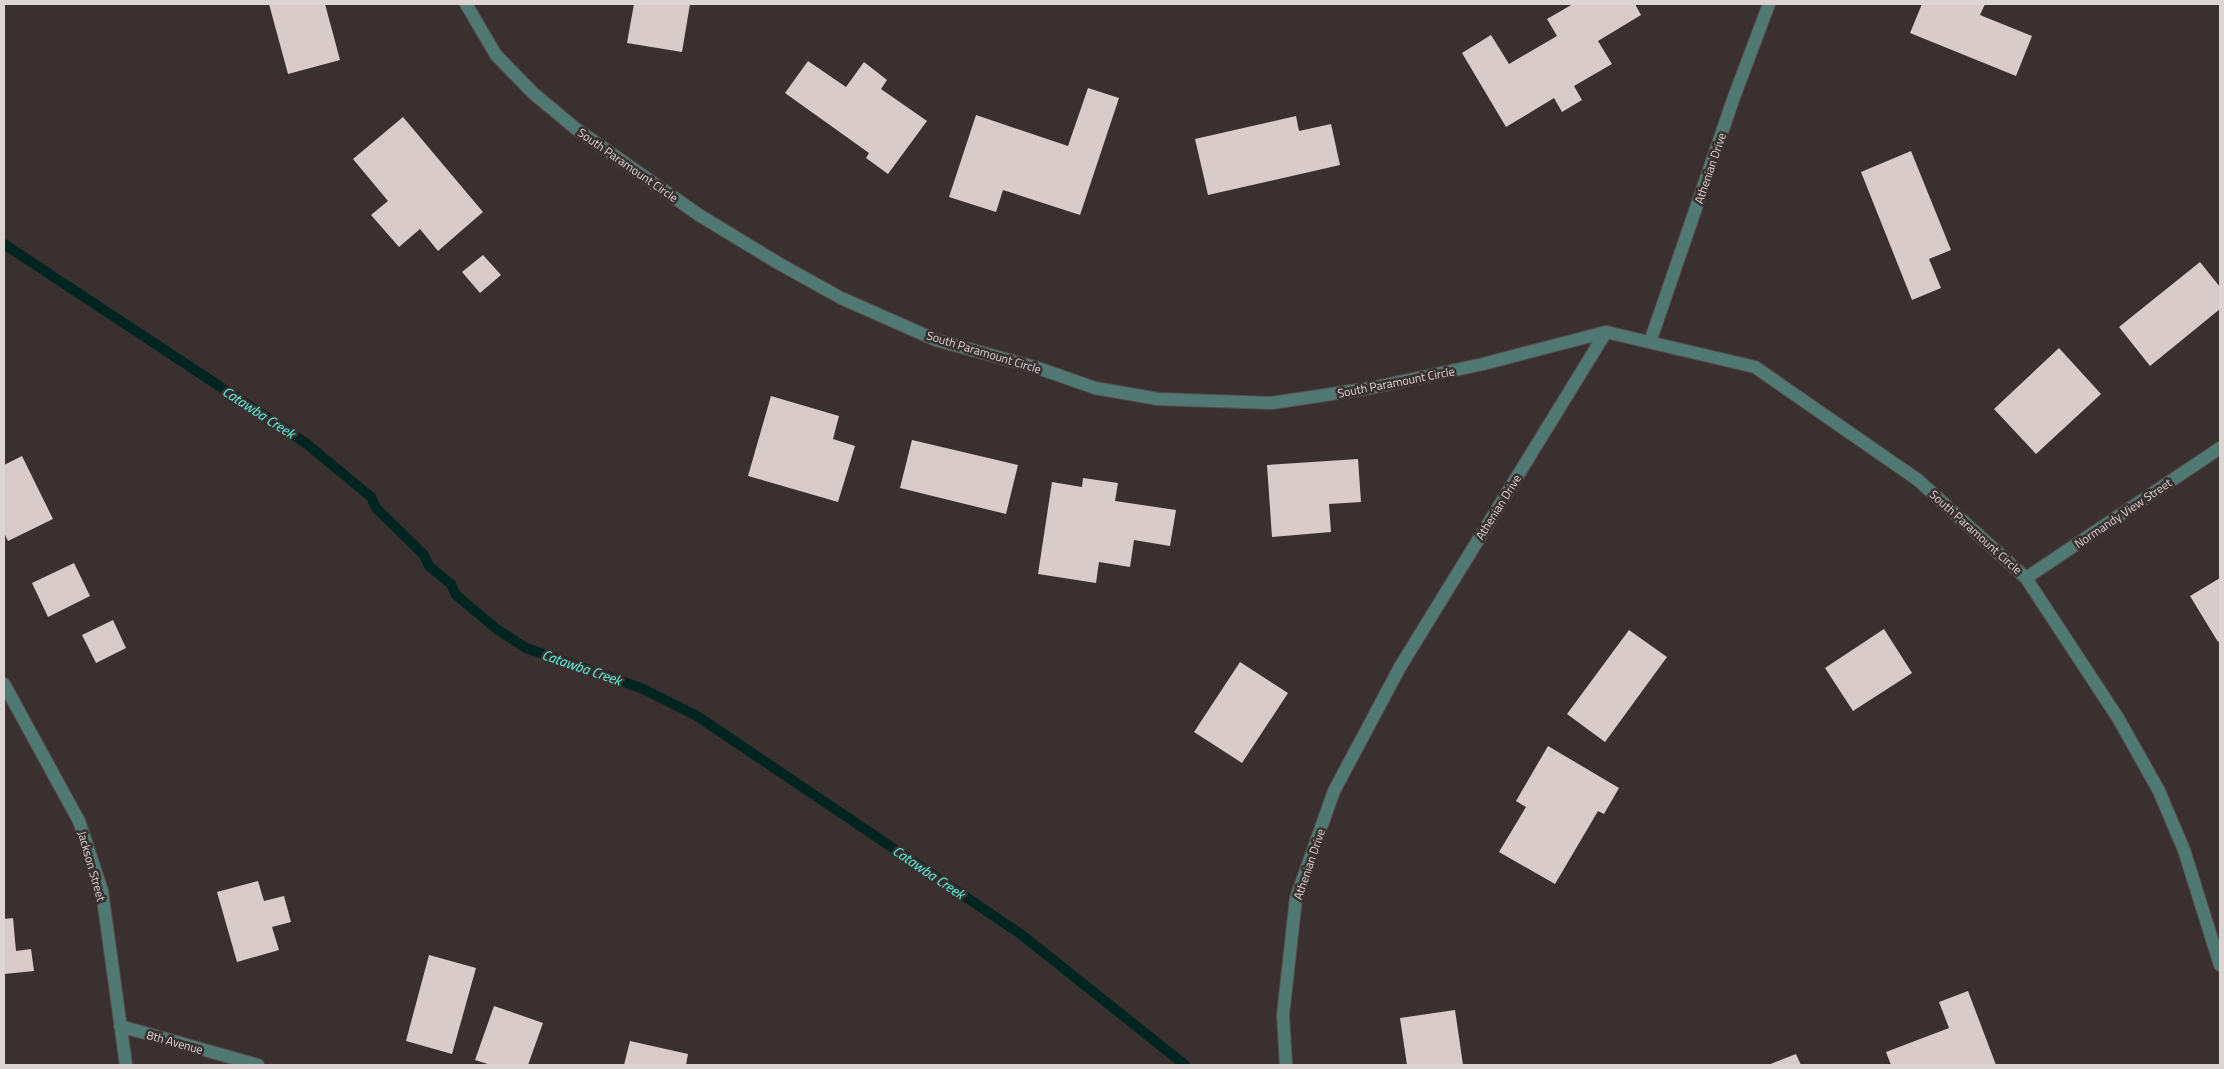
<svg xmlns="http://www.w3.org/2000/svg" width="2224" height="1069" viewBox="0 0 2224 1069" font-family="'Titillium Web',sans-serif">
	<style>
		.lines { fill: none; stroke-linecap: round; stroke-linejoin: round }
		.stream { stroke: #002520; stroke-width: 10 }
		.building { fill: #dacbcb }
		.minor-casing { stroke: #584e4e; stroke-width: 14 }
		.minor { stroke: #4f7972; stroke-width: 12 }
		.labels { text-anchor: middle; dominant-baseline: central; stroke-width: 5; stroke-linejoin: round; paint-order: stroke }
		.street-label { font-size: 12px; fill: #dcd5d4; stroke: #3b3030 }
		.water-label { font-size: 14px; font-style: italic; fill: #58fce8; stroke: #3b3030 }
	</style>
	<rect width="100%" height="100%" fill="#3b3030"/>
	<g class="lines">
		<path class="stream" d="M4,244L307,444L371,497L376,508L424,555L429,566L451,584L456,595L498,630L526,648L641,688L697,716L1022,935L1185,1065"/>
	</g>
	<path class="building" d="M269,4H325L340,60L288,74Z
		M634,4H690L682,52L627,43Z
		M1573,4H1635L1641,15L1598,41L1612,64L1574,86L1582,100L1562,112L1554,98L1506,127L1462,53L1491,35L1509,64L1557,36L1547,19Z
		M1922,4H1985L1980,15L2032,36L2016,76L1910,33Z
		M808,61L846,87L864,62L887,80L881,89L927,121L888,174L866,158L869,153L785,93Z
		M1088,88L1119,98L1080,215L1003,190L996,212L949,197L976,115L1068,146Z
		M1296,116L1299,131L1331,124L1340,165L1208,195L1195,139Z
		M403,117L483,212L438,251L420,229L399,247L371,215L388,201L353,159Z
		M1911,151L1951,250L1929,259L1941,288L1912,300L1861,172Z
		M483,255L501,275L480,293L462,272Z
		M2200,262L2220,287V309L2150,366L2119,327Z
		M2059,348L2101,394L2036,454L1994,409Z
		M771,396L839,416L833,439L855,446L838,502L748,476Z
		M912,440L1018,465L1006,514L900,488Z
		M22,456L53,519L8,541L4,533V465Z
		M1358,459L1361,502L1329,504L1331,532L1272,537L1267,465Z
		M1083,478L1118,483L1115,501L1176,510L1170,546L1134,540L1130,567L1099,562L1096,583L1038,574L1052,482L1082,487Z
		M74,563L90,596L48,617L32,583Z
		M2220,578V640L2218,642L2190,596Z
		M113,620L126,648L96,663L82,635Z
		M1884,629L1912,673L1853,711L1825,668Z
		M1629,630L1667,657L1605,742L1567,714Z
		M1240,662L1288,693L1242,763L1194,732Z
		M1548,746L1619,788L1604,814L1598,811L1555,884L1499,852L1526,807L1516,801Z
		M258,881L264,901L284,896L291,922L272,927L279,950L237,962L217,892Z
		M13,918L16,951L31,949L34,971L4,974V919Z
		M429,955L476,968L452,1054L406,1041Z
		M1968,991L1996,1065H1891L1886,1052L1949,1028L1939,1002Z
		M494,1006L543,1023L528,1065H491L475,1060Z
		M1455,1010L1463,1065H1407L1400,1018Z
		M630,1041L688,1054L686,1065H624Z
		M1796,1054L1801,1065H1768Z"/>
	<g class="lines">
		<defs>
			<path id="minor" d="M466,4L496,55L533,93L575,128L699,215L778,263L841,298L936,340L1038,368L1095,388L1158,399L1272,403L1371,388L1483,364L1606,332L1755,367L1918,480L2026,578L2118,718L2159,791L2184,850L2220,965
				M1650,342L1734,97L1769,4
				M2026,578L2220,448
				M4,684L79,821L102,891L126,1065
				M120,1026L258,1065
				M1286,1065L1283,1015L1296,898L1334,791L1400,667L1606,332"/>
		</defs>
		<use href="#minor" class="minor-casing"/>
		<use href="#minor" class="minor"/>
	</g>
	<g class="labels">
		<g class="street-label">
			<text transform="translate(628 165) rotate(35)">South Paramount Circle</text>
			<text transform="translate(1710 168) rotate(-71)">Athenian Drive</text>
			<text transform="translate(984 352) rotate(17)">South Paramount Circle</text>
			<text transform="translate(1396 382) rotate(-11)">South Paramount Circle</text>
			<text transform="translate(1498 507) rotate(-58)">Athenian Drive</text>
			<text transform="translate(2123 513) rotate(-34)">Normandy View Street</text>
			<text transform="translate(1976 532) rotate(42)">South Paramount Circle</text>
			<text transform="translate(1309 864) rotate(-71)">Athenian Drive</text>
			<text transform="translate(92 866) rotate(74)">Jackson Street</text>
			<text transform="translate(175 1042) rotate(16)">8th Avenue</text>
		</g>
		<g class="water-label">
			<text transform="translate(259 412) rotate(33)">Catawba Creek</text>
			<text transform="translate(582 667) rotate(19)">Catawba Creek</text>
			<text transform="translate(929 872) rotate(34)">Catawba Creek</text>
		</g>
	</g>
	<rect width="2224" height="1069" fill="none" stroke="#dcd5d4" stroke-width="10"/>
</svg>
